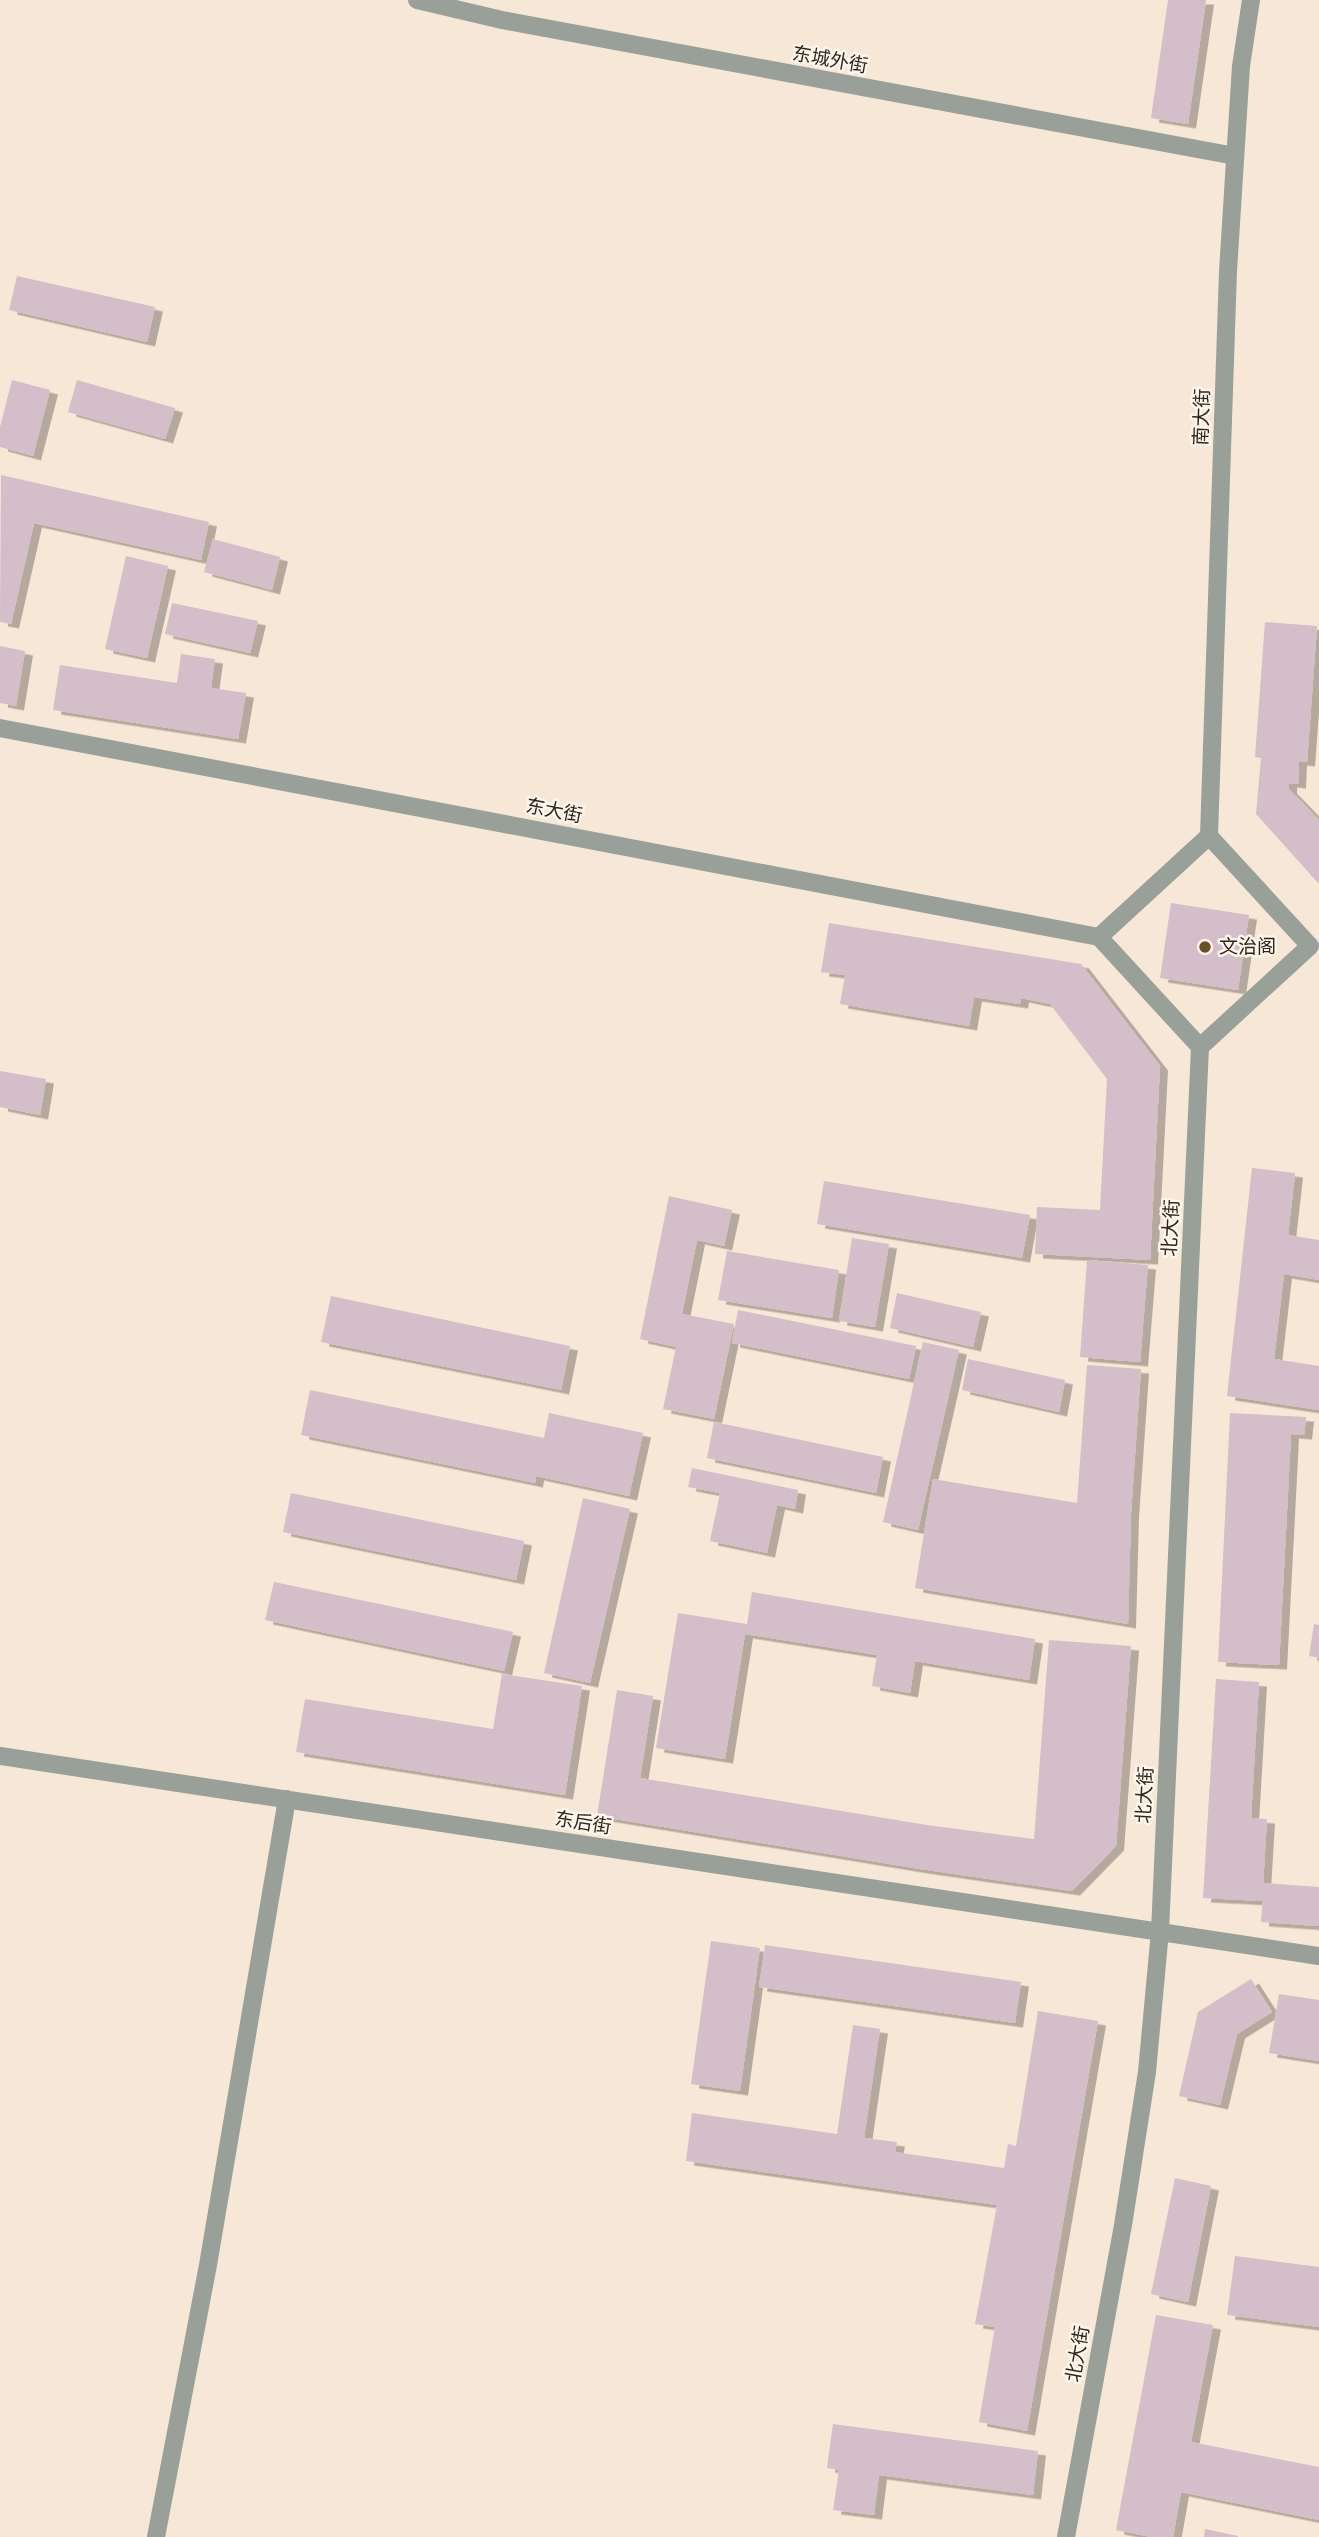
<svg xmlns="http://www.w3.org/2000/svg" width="1319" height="2537" viewBox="0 0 1319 2537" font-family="'Nunito Sans','Noto Sans SC',sans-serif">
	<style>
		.building { fill: #d3beca; filter: url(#shadow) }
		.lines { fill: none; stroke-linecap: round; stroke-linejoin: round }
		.minor { stroke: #99a099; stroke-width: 18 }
		.poi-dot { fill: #665321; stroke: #fff5eb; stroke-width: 2.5 }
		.labels { text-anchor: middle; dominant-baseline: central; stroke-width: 5; stroke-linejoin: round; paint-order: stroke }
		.street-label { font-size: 19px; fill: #2c2620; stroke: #fff5eb }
		.poi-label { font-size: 19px; fill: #2c2620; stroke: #fff5eb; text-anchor: start }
	</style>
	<defs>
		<filter id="shadow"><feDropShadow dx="8" dy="4.5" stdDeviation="0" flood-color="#0004"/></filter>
	</defs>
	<rect width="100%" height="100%" fill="#f7e7d6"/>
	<path class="building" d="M1168,0H1206L1188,124L1151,118Z
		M17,276L155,307L147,342L9,310Z
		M12,380L50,390L33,456L0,447V427Z
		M77,380L175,408L165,439L68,412Z
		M1,475L209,522L201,560L34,523L11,624L0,622Z
		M213,539L280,557L272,590L204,572Z
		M126,556L168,566L147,658L105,649Z
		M172,603L258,621L250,653L165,634Z
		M1265,622L1317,626L1307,762L1299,761L1298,784L1289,783V789L1319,820V884L1256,814L1261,758L1255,757Z
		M0,646L25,651L16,706L0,703Z
		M181,654L215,659L211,688L246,693L238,739L53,710L60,665L177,683Z
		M1171,903L1249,915L1238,990L1160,978Z
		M829,923L1081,964L1160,1066L1150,1260L1035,1254L1037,1207L1100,1210L1107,1079L1050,1004L1021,998L1020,1004L974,997L969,1026L840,1004L845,975L821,972Z
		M0,1071L46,1079L40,1115L0,1107Z
		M1252,1168L1295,1173L1288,1235L1319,1240V1280L1284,1274L1274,1359L1319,1366V1410L1227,1396Z
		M824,1181L1030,1215L1022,1258L817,1224Z
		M669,1196L732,1210L724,1246L697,1240L682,1314L734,1324L714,1419L663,1409L676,1347L640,1339Z
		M852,1238L889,1244L875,1327L839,1321Z
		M727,1251L839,1270L832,1318L718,1300Z
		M1087,1260L1148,1265L1140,1362L1080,1357Z
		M897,1293L981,1312L973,1347L890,1328Z
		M331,1296L570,1346L561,1390L321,1342Z
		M738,1310L916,1346L909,1379L732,1343Z
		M923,1342L959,1350L918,1530L883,1522Z
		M968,1359L1065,1380L1059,1412L962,1390Z
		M1087,1365L1141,1369L1131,1513L1128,1624L915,1588L933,1479L1077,1503Z
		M310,1390L544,1438L549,1413L643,1433L629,1496L536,1476L535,1483L301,1435Z
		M1230,1413L1306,1417L1304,1435L1291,1434L1279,1665L1218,1662Z
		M714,1422L883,1457L876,1493L707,1458Z
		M692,1468L798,1490L795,1509L777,1505L767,1553L710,1541L720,1493L688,1487Z
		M291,1493L524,1541L516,1580L283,1532Z
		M583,1498L630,1509L590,1683L544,1673Z
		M274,1582L513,1632L504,1671L265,1620Z
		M752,1592L1035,1639L1029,1680L915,1661L910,1693L872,1686L877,1655L745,1634L725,1759L656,1748L678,1613L747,1624Z
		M1314,1624L1319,1625V1658L1309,1656Z
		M1049,1640L1131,1646L1116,1846L1072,1891L920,1869L597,1816L617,1690L653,1696L640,1778L927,1825L1034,1839Z
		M502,1674L582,1686L565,1795L296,1752L305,1699L493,1729Z
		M1216,1679L1259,1682L1251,1818L1267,1819L1262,1901L1203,1898Z
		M1264,1883L1319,1887V1926L1261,1922Z
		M711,1941L760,1948L740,2091L691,2084Z
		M765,1945L1021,1982L1015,2023L759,1987Z
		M1251,1979L1272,2012L1237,2034L1220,2105L1179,2096L1198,2012Z
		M1279,1994L1319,2000V2061L1269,2053Z
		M1038,2011L1098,2021L1027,2431L979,2422L995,2327L975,2324L997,2205L686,2161L692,2113L837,2134L853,2025L880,2029L864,2138L897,2142L895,2152L1004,2168L1008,2144L1016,2146Z
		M1175,2178L1211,2186L1188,2302L1151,2294Z
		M1235,2256L1319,2267V2327L1227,2315Z
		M1156,2315L1213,2325L1191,2442L1319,2467V2520L1181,2492L1173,2537H1151L1116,2530Z
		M833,2424L1038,2451L1033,2495L879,2475L874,2515L833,2510L839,2470L827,2468Z
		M1205,2529L1238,2536V2537H1204Z"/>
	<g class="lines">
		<path class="minor" d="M417,0L502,20L1235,156
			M0,728L1099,937
			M1209,836L1228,271L1241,66L1251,0
			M1209,836L1310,946L1200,1047L1099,937Z
			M0,1756L1319,1956
			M156,2537L208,2265L287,1799
			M1066,2537L1123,2225L1147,2072L1160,1931L1200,1047"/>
	</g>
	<circle class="poi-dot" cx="1205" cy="947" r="7"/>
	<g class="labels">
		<g class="street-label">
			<text transform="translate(830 60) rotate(10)">东城外街</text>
			<text transform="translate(1202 417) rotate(-88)">南大街</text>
			<text transform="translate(554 811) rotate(11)">东大街</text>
			<text transform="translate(1171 1228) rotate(-87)">北大街</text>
			<text transform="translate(1145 1795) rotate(-87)">北大街</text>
			<text transform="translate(583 1823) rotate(9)">东后街</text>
			<text transform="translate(1078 2354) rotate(-80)">北大街</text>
		</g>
		<g class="poi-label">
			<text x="1219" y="947">文治阁</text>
		</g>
	</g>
</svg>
